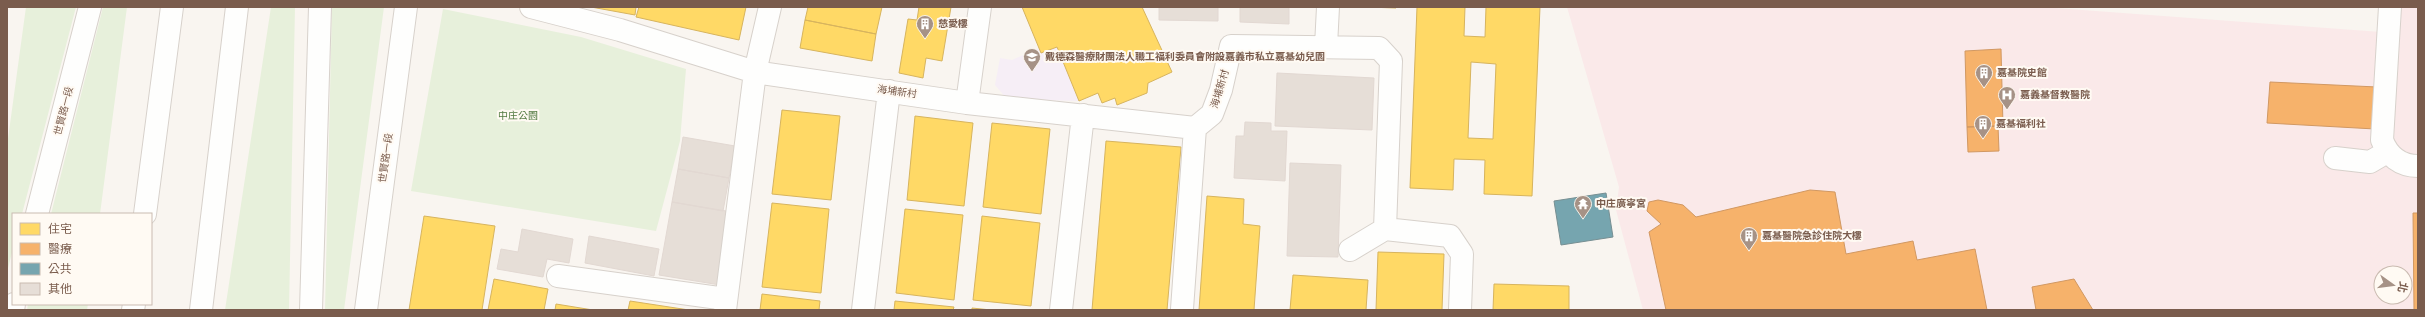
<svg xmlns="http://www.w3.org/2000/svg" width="2425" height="317" viewBox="0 0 2425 317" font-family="'Fira Sans Condensed','Noto Sans TC',sans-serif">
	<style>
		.education { fill: #f6eef6 }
		.medical { fill: #fae9e9; fill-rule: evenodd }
		.green { fill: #e7f0db }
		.homes { fill: #ffd966; stroke: #d7b45e; fill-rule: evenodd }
		.health { fill: #f6b26b; stroke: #d19862 }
		.public { fill: #76a5af; stroke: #778f92 }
		.building { fill: #e6ded7; stroke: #e2d8d2 }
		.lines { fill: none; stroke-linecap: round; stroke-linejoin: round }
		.minor-casing { stroke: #d7d1cb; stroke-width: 24 }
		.minor { stroke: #fefefd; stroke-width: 22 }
		.labels { text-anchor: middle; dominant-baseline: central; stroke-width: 4; stroke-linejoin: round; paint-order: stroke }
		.poi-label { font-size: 10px; font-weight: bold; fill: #7a5c4d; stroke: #fffaf3; text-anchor: start }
		.street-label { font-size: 10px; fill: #7a5c4d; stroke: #fffaf3 }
		.park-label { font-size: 10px; fill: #537a41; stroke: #fffaf3 }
	</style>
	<rect width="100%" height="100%" fill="#f9f5f0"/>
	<path class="education" d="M1057,47L1079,101L1007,99L995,85L1000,58L1012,60L1039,48L1041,53Z"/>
	<path class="medical" d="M1567,7H2042L2381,32L2383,7H2418V310H1643L1616,210L1619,187ZM2381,273H2405V297H2381Z"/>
	<path class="green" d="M26,7H76L22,214H13V249L7,272V146Z
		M103,7H127L100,214H51Z
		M271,7H295L289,310H225Z
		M332,7H384L344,310H325Z
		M443,9L581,37L686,69L680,141L656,231L411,191Z
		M28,304H88L87,310H27Z"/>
	<path class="homes" d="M591,7H636L635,15Z
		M639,7H746L739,40L636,17Z
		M808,7H882L876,34L805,20Z
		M919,7H951L942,61L926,58L923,78L899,73L908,19L917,20Z
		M1022,7H1142L1172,72L1148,83L1147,93L1117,105L1115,98L1102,103L1098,93L1079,101L1057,47L1041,53Z
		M1367,7H1396V8Z
		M1417,7H1465L1464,36L1485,37L1486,7H1540L1532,196L1484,194L1485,160L1454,159L1453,190L1410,188ZM1471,62L1496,64L1493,139L1468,138Z
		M805,20L876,34L872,61L800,48Z
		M782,110L840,116L831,200L772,194Z
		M915,116L973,123L964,206L907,200Z
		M992,123L1050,129L1041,214L983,207Z
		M1106,141L1181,147L1167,310H1092Z
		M1207,196L1244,199L1243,224L1260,226L1254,310H1199Z
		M772,203L829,209L821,293L762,287Z
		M905,209L963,215L954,300L896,293Z
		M424,216L495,226L482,310H409Z
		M982,216L1040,223L1031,306L973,300Z
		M1378,252L1444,254L1442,310H1376Z
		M1293,275L1368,280L1366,310H1290Z
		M494,279L548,289L544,310H488Z
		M1494,284L1569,286V310H1493Z
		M762,294L820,301L819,310H760Z
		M630,301L689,310H628Z
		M895,301L954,307L953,310H894Z
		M556,304L593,310H555Z
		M972,308L991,310H972Z"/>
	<path class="health" d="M2001,49L2003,126L1967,127L1965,51Z
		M2270,82L2377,87L2375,129L2267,123Z
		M1998,126L1999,151L1968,152L1967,127Z
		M1810,190L1835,192L1846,254L1913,241L1917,260L1975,249L1987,310H1666L1649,232L1661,224L1647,211L1649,202L1658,200L1683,205L1696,217Z
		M2413,213H2418V310H2414Z
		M2074,279L2093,310H2036L2032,287Z"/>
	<path class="public" d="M1606,193L1613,237L1561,245L1554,201Z"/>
	<path class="building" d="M1159,7H1218V21L1159,20Z
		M1240,7H1289V24L1240,22Z
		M1277,73L1374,78L1372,130L1275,126Z
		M1245,122L1271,123V131H1287L1285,181L1234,178L1236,136H1244Z
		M683,137L735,146L729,178L678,169Z
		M1290,163L1341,165L1338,257L1287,256Z
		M678,169L729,178L723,211L672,202Z
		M672,202L732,212L720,285L659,275Z
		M522,229L573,239L569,263L547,259L543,277L497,269L501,249L518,252Z
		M589,236L659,249L654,276L585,263Z"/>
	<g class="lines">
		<defs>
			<path id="minor" d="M531,7L620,30L755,72L967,103L1195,128L1212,114L1221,90L1231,46L1379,48L1391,61L1385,229L1450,236L1462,254L1460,310
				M2390,7L2382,140C2388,156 2400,166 2418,166
				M1326,46L1328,7
				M967,103L980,7
				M2335,158L2370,162L2387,152
				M37,214L90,7
				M145,214L172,7
				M1350,250L1385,229
				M558,276L726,299
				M1182,309L1195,128
				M13,310L14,304
				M133,310L134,304
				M201,310L237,7
				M311,310L320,7
				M366,310L406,7
				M725,310L755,72L770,7
				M863,310L889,91
				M1061,310L1083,115"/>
		</defs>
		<use href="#minor" class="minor-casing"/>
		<use href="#minor" class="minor"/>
	</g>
	<defs>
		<symbol id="building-pin" viewBox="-11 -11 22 30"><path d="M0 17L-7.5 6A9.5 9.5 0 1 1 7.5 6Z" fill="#a69286" stroke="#fffaf3"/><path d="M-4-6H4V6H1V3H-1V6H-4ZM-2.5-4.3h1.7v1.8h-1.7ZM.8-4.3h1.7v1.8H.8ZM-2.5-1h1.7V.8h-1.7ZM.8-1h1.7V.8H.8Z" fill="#fff"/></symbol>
		<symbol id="school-pin" viewBox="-11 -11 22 30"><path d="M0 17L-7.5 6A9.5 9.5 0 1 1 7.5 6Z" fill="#a69286" stroke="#fffaf3"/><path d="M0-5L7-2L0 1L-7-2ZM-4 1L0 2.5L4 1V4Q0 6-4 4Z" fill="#fff"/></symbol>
		<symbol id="hospital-pin" viewBox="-11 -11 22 30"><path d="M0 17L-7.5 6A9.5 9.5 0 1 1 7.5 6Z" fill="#a69286" stroke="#fffaf3"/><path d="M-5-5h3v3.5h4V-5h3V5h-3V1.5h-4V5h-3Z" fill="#fff"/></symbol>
		<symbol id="temple-pin" viewBox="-11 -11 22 30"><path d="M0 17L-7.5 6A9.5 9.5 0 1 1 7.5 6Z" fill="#a69286" stroke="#fffaf3"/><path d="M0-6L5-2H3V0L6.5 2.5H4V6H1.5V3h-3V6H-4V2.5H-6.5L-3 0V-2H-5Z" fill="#fff"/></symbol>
	</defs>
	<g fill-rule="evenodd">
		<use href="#building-pin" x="915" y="14" width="20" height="27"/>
		<use href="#school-pin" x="1022" y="47" width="20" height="27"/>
		<use href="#building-pin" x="1974" y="63" width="20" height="27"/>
		<use href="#hospital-pin" x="1997" y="85" width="20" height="27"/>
		<use href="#building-pin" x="1973" y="114" width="20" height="27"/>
		<use href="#temple-pin" x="1573" y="194" width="20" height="27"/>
		<use href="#building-pin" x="1739" y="226" width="20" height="27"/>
	</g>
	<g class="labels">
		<g class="poi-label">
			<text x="938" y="24">慈愛樓</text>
			<text x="1045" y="57">戴德森醫療財團法人職工福利委員會附設嘉義市私立嘉基幼兒園</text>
			<text x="1997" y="73">嘉基院史館</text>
			<text x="2020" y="95">嘉義基督教醫院</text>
			<text x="1996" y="124">嘉基福利社</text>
			<text x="1596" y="204">中庄廣寧宮</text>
			<text x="1762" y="236">嘉基醫院急診住院大樓</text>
		</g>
		<g class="street-label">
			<text transform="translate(1220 89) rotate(-73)">海埔新村</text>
			<text transform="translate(897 92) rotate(8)">海埔新村</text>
			<text transform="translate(64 111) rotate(-76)">世賢路一段</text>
			<text transform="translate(386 158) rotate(-82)">世賢路一段</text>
		</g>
		<g class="park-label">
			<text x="518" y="116">中庄公園</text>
		</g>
	</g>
	<rect width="2425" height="317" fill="none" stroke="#7a5c4d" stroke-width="16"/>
	<rect x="12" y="213" width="140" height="92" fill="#fffaf3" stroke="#cabbb1"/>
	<rect x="20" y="223" width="20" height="12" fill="#ffd966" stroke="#cabbb1"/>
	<text x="48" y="233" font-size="12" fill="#7a5c4d">住宅</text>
	<rect x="20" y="243" width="20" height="12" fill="#f6b26b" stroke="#cabbb1"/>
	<text x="48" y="253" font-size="12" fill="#7a5c4d">醫療</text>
	<rect x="20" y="263" width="20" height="12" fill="#76a5af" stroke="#cabbb1"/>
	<text x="48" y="273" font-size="12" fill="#7a5c4d">公共</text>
	<rect x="20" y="283" width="20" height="12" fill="#e6ded7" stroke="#cabbb1"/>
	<text x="48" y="293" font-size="12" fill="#7a5c4d">其他</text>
	<g transform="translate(2393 285) rotate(104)"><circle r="19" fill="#fffaf3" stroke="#cabbb1"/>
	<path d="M0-3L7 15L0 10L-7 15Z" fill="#a69286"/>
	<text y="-6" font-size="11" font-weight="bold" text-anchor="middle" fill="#7a5c4d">北</text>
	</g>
</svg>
